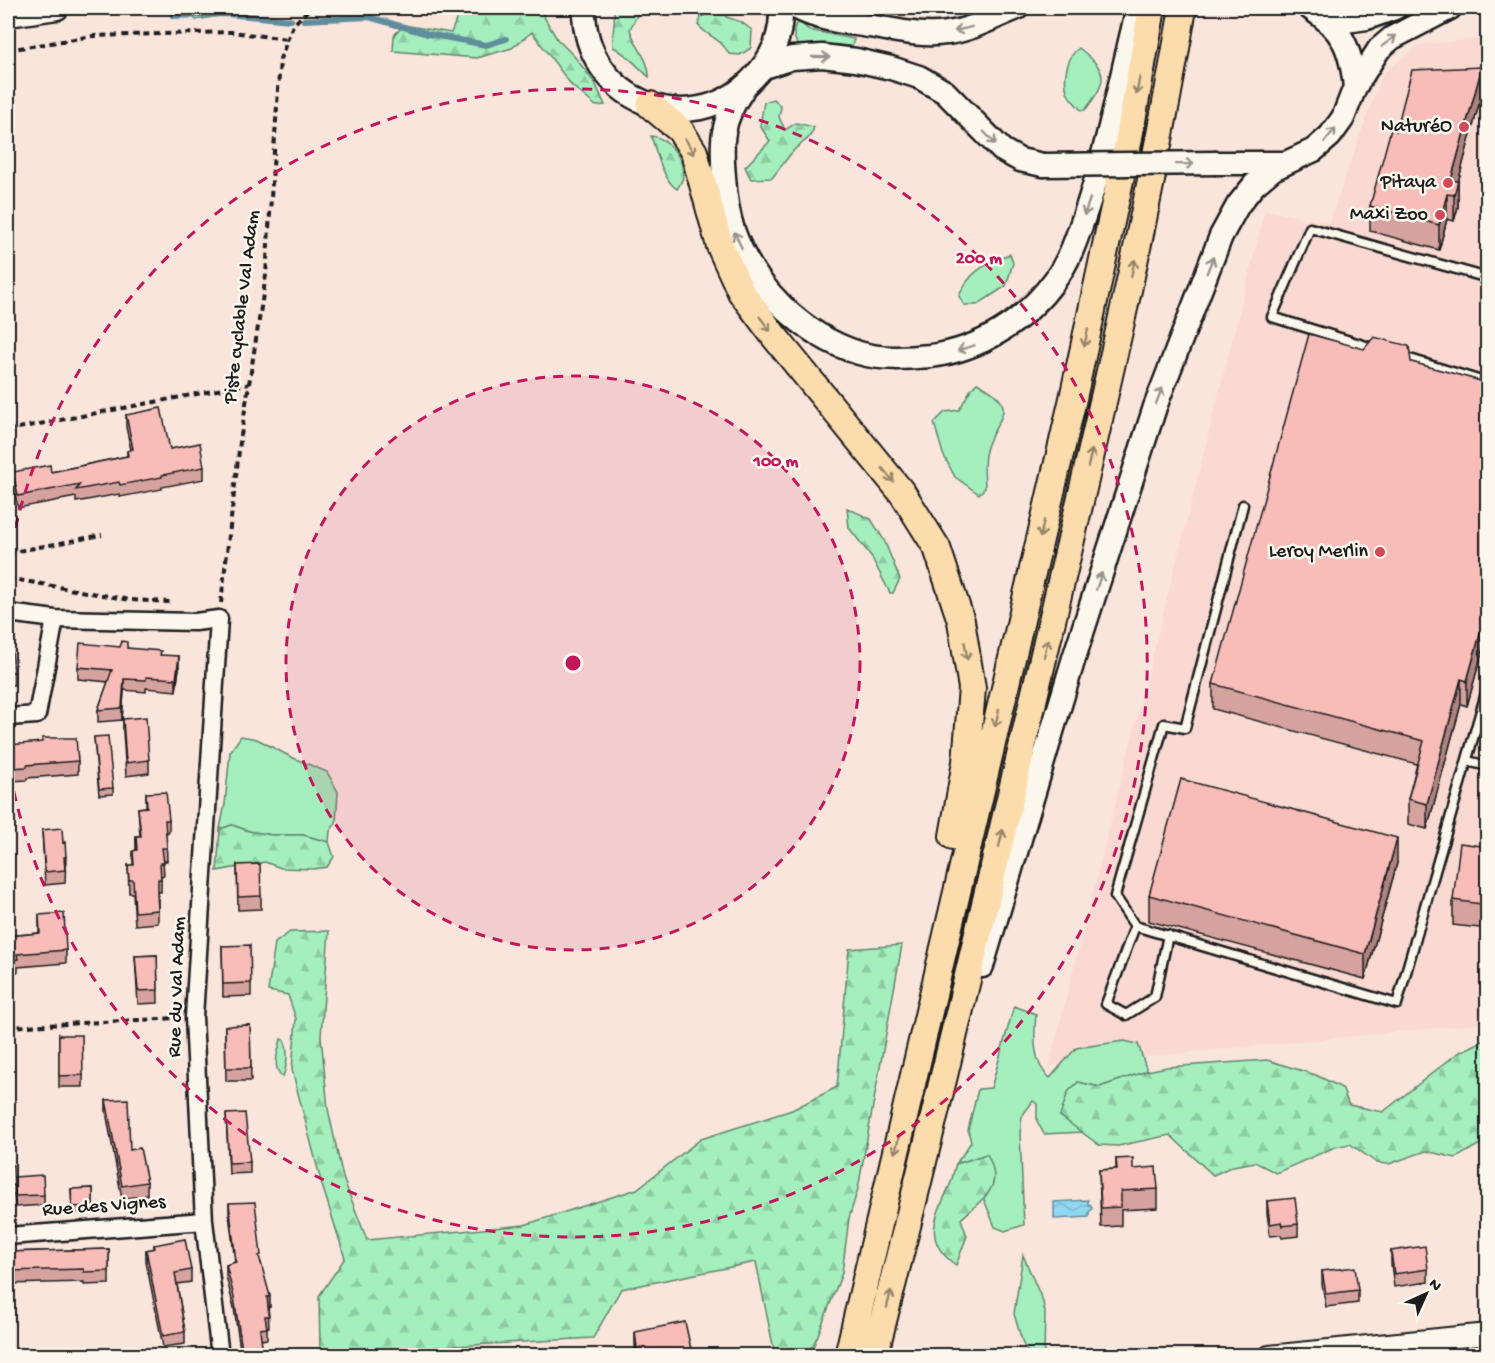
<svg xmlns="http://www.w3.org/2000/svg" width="1495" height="1363" viewBox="0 0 1495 1363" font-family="'Gochi Hand',sans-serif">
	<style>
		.built { fill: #f9d9d2 }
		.grass { fill: #a5eebd; stroke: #60856c; stroke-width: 1.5 }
		.forest { fill: url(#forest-firs); stroke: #60856c; stroke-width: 1.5 }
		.water { fill: url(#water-waves); stroke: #618d9b; stroke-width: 1.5 }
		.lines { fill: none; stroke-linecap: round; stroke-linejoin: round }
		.stream { stroke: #618d9b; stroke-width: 6 }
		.service-casing { stroke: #1c1c1c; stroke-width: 13 }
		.minor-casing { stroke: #1c1c1c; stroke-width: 21 }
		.tertiary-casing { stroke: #1c1c1c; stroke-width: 24 }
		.secondary-casing { stroke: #1c1c1c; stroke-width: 27 }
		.primary-casing { stroke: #1c1c1c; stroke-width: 30 }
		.path { stroke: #1c1c1c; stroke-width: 4; stroke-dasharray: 6 4.5; stroke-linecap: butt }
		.service { stroke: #fbf7ec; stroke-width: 8 }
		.minor { stroke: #fbf7ec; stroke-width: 16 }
		.tertiary { stroke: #fbf7ec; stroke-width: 20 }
		.secondary { stroke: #fbf7ec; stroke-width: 22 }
		.primary { stroke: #fcdcac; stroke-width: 26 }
		.secondary-bridge-casing { stroke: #1c1c1c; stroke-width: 27; stroke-linecap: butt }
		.secondary-bridge { stroke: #fbf7ec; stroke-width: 22 }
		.wall { fill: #d5a29f; stroke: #1c1c1c; stroke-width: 1.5 }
		.shaded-wall { fill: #ae8482; stroke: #1c1c1c; stroke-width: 1.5 }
		.building { fill: #f8bcb9; stroke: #1c1c1c; stroke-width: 1.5 }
		.oneway { stroke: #97948e }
		.oneway2 { stroke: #97866b }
		.ring { fill: none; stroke: #c2185b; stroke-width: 3; stroke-dasharray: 10 8 }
		.poi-dot { fill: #d1495b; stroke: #fbf7ec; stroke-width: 2 }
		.labels { text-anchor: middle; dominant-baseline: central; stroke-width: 5; stroke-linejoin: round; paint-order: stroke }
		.poi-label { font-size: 20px; fill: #1c1c1c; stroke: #fbf7ec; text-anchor: end }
		.street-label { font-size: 20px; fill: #1c1c1c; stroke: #fbf7ec }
		.centre { fill: #c2185b; stroke: #fbf7ec; stroke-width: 3 }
		.ring-label { font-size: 18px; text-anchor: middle; font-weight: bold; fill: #c2185b; stroke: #fbf7ec; stroke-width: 5; stroke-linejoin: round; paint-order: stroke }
	</style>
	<defs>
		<pattern id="forest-firs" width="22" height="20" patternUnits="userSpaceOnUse" patternTransform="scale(1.5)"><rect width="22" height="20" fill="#a5eebd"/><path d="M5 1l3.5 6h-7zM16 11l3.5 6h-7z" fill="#8dcca2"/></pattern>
		<pattern id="water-waves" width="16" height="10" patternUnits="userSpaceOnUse" patternTransform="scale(1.5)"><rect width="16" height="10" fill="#8fd8f0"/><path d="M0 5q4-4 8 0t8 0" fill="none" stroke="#7bb9cd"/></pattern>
	</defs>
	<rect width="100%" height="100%" fill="#fae5dd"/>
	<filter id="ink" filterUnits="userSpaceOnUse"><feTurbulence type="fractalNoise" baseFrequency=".0167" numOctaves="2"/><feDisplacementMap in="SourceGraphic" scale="12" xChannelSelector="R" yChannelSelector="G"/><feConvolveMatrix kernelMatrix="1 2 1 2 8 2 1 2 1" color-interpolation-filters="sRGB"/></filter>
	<g filter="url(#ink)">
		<path class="built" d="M1487,38V1023L1049,1066L1265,210L1329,223L1382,74L1419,45Z"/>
		<path class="grass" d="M798,21L809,30L854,39L851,50L823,45L799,46C793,39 792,29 798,21Z
			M1079,48C1108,71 1109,80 1085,110H1081C1077,105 1071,100 1068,94C1062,80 1067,56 1079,48Z
			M1010,254L1013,263L1006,286L977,305H964L959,296C970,270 985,265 1010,254Z
			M977,383C1027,409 991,419 985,455C983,465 985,478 985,488L979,494L955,477L943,454L934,423L945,412L959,410L971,389Z
			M241,736L257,739L291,757L327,772L338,792L336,823L330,831L329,842L303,835H272L252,832L232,825L220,829L225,804L230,752Z
			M1014,1006L1036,1014C1034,1035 1032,1064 1050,1078L1076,1048L1124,1041L1138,1044L1147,1071L1100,1087L1078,1082L1060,1116L1083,1132L1044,1134L1037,1121V1104L1033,1101L1022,1116L1020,1133L1024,1225L1005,1231L995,1227L983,1197L989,1191L987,1154L956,1164L971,1142L968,1130L978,1089L991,1088Z
			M281,1039L284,1040C289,1051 287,1065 283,1077C271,1068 278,1052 281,1039Z
			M1023,1255L1043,1302L1045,1312L1044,1355H1029L1023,1344L1014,1314Z"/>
		<path class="forest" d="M191,8H265L196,20L185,10Z
			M463,8H539L557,39L574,56L595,83L605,105L596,106L572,86L532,32L512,48L477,58L393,51L394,35L404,25L451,33L459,12Z
			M613,8H641L630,29C634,45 650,60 649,77C638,67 626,53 613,47C611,32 617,22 613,8Z
			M715,8H728L725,11L726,17L741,22L752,30L751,48L740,55L729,54C721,38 709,38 698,25L701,17Z
			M774,99L781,107L779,117L785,130L796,123L814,127C811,140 803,141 795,149C787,158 780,168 772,178L751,179L745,167L770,141L760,126L764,102Z
			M651,136C668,137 684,159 683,175C683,181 680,184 677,189C664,182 656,151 651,136Z
			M847,508L871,519L884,540L900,579L893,593H890L871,556L849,528Z
			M232,825L249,831L272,835H303L329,842L334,857L327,867L313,869L281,868L265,862L217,871L220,829Z
			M329,931L321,1036L328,1109L343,1178L367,1240L524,1225L637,1189L701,1139L792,1110L837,1087L849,949L902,945L858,1189L849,1218L842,1273L814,1345L804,1355H775L756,1262L621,1289L593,1338L437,1347L385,1355H359L320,1350L319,1296L345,1258L322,1185L292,1070L296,1019L288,995L268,991L275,943L290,932Z
			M1487,1039V1137L1482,1143L1456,1158L1426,1151L1389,1164L1377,1163L1350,1144L1335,1147L1276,1173L1255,1162L1233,1166L1213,1175L1170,1135L1118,1146L1099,1145L1060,1116L1068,1092L1078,1082L1100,1087L1147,1071L1167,1067L1267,1060L1316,1075L1342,1088L1349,1105L1383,1112L1458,1053Z
			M987,1154C1005,1188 985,1196 961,1219L967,1236L956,1265C922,1241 935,1218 949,1187C953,1180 953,1171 956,1164Z"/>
		<path class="water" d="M1088,1200V1204L1091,1205L1092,1209L1089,1212V1217L1054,1219V1202Z"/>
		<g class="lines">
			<path class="stream" d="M173,16L226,14L291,20
				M304,20L369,17L428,34L486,45L506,39"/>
			<defs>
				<path id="service" d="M1376,349L1272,317L1310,228L1488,278
					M1400,356L1488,383
					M1243,505L1185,728L1164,724L1115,896L1135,926L1397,1004L1488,686
					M1467,761L1488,766
					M1135,926L1106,1004L1126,1015L1155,997L1168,935"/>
				<path id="minor" d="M8,613L55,619L195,622L219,619L194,1017L204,1221L220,1356
					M8,717L37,715L55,619
					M8,1236L204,1221"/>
				<path id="tertiary" d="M1269,1356L1488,1334"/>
				<path id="secondary" d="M584,8C583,99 689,145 753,78C772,59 782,35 781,8
					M797,8C820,20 844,22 869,26C895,30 921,37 947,33C972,30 994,17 1017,8
					M1310,8C1343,29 1351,49 1355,87
					M8,15L57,8
					M1332,23L1367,18L1395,8
					M764,67L792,58L822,56L856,60L891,68L919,77L945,92L1002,150L1020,160L1043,165
					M742,91C721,121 721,142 724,177C725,194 728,214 733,230C753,287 802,335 859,353C882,360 907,358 931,356C982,349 1025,321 1055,280C1070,260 1077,237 1085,214C1108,147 1121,76 1138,8
					M1216,163H1283
					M982,966L1074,658L1155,407L1221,236L1238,205L1254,185L1273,169L1314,150L1330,136L1343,118L1355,87L1379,49L1392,38L1450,8"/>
				<path id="primary" d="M650,105L680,130L694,152L720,246L741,292L774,336L903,494L937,548L961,621L972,688L966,762L953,836
					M848,1356L1072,403L1128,143L1152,8
					M874,1356C935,1120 990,883 1046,646C1096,434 1147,222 1183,8"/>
			</defs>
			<use href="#service" class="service-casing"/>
			<use href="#minor" class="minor-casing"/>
			<use href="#tertiary" class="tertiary-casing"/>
			<use href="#secondary" class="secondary-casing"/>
			<use href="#primary" class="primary-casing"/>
			<path class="path" d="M8,50L93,36L231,32L287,39
				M8,430L249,384
				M8,553L102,535
				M8,578L130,600L171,602
				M221,603L240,442L266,275L280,59L293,25L310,8
				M8,1027L178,1018"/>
			<use href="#service" class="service"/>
			<use href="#minor" class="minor"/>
			<use href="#tertiary" class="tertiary"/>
			<use href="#secondary" class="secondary"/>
			<use href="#primary" class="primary"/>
			<defs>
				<path id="secondary-bridge" d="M1043,165L1216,163"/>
			</defs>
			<use href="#secondary-bridge" class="secondary-bridge-casing"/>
			<use href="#secondary-bridge" class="secondary-bridge"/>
		</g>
		<path class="wall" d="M1482,93L1458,182V207L1454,221L1447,219L1439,250L1370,231V206L1396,131Z
			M1411,362L1488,383V631L1467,706L1461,704L1427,829L1408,824V799L1417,764L1213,709V684Z
			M126,415L170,449L204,467V479L162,487V489L120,497L119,494L76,502V497L18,508L13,485V472H51L127,456V451L131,450L126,427Z
			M8,462L12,477V490L8,491Z
			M8,648L14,672V685H8Z
			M127,648L161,655L179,668L176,691L146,688V692L124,690L122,720L98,722V710L108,682L78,679V667Z
			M123,719L149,760V773L126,776L123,732Z
			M94,737L113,788V794L99,795Z
			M8,739L9,745L78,761V774L27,778V780L10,781L9,777H8Z
			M146,793L169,820V832L166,833L167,861H163L164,875L161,876V892H158V923L135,925L133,893H129L128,865H133V851L136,850V836H140L138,808L146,807Z
			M42,830L66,857L65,883L45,885Z
			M8,841L9,855V868H8Z
			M1488,847V929L1453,925V900Z
			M1397,863L1365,979L1149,921V895Z
			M237,865L261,896V909L238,910Z
			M39,915L66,950V963L18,967V972L8,973V936L39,933Z
			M222,946L251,983V996L223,997Z
			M157,955L158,1003L138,1004L135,956Z
			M250,1025L251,1081H226L225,1026Z
			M59,1035L83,1075V1087H59Z
			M106,1100L130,1150L147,1182V1195L122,1199L106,1112Z
			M226,1114L250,1162V1173L229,1174Z
			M1116,1159L1133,1169L1158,1189V1208L1121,1210V1226L1101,1227L1099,1170L1116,1169Z
			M8,1166L14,1178L44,1195V1205L15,1207L14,1195L8,1196Z
			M93,1188V1213H72L71,1189Z
			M1267,1201L1298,1224V1236L1282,1238L1281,1235L1270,1236L1267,1213Z
			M229,1203L261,1263L270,1307L268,1308L269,1327H267V1339L261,1340L262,1356H241L234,1308L226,1276V1265L235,1262L229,1214Z
			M154,1245L191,1270V1282L177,1284L185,1332V1344L163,1347L146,1262V1250L154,1249Z
			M109,1249V1284L84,1285V1282L8,1284V1252Z
			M1391,1251L1428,1269V1282L1394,1287L1391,1264Z
			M1322,1271L1358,1290V1303L1326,1307L1322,1284Z
			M635,1332L691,1349V1356H636L635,1345Z"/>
		<path class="shaded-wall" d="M1482,67V93L1458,182V207L1454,221V195L1451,180Z
			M1447,194V219L1439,250V225Z
			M1488,605V631L1467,706V681Z
			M179,656V668L176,691V679Z
			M124,679V690L122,720V708Z
			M1461,679V704L1427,829V804Z
			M1397,838V863L1365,979V954Z
			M270,1296V1307L267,1308V1297Z"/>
		<path class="building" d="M1482,67L1451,180L1458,181L1454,195L1447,194L1439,225L1370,206L1391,129L1396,131L1412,70Z
			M1309,334L1364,349L1374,337L1409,346L1411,362L1488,383V605L1467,681L1461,679L1427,804L1408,799L1424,741L1213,684Z
			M161,408L170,449L200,443L204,467L162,475V477L120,485L119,482L76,490L80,484L18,496L13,472L50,465L51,472L128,456L127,451L133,449L126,415Z
			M8,461L12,477L8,478Z
			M122,641L127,642V648L161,651L160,655L179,656L176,679L146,677V680L124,679L122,708L98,710L112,670L78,667L80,643L120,647Z
			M8,648H12L14,672H8Z
			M146,717L149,760L126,763L123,719Z
			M108,736L113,788L99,789L94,737Z
			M42,738H76L78,761L27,765V767L10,768L9,764L8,765V739L9,745L42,742Z
			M1181,779L1397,838L1365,954L1149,895Z
			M166,792L169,820H165L167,848H162L164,863H160L161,879H158V893H157L158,910L135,912L133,880H129L128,865H134L133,851L137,850L136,836H141L138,808L147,807L146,793Z
			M62,828L63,843L65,842L66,857H64L65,870L45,872L42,830Z
			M1460,843L1488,847V905L1453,900Z
			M260,864L261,896L238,897L237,865Z
			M64,913L66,950L17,954L18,959L8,960V936L40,933L39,915Z
			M250,945L251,983L223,984L222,946Z
			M157,955L158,990L138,991L135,956Z
			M250,1025L251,1068H226L225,1026Z
			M59,1035H82L83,1075L59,1076Z
			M128,1099L130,1150L140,1148L147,1182L122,1186L106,1100Z
			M245,1113L250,1162L229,1163L226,1114Z
			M1133,1158V1169L1156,1167L1158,1189L1121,1191V1207L1101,1208L1099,1170L1117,1169L1116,1159Z
			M13,1165L14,1185L8,1186V1166Z
			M43,1175L44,1195L15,1196L14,1177Z
			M93,1188V1206L72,1207L71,1189Z
			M1295,1198L1298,1224L1282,1226L1281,1222L1270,1224L1267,1201Z
			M255,1202L261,1255L259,1256L270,1296L267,1297L269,1316H265L267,1328L260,1329L262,1346L258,1347L259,1356H243L234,1297L226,1265L236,1262L229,1203Z
			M185,1239L191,1270L175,1273L185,1332L163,1336L146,1250L155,1248L154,1245Z
			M1425,1246L1428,1269L1394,1274L1391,1251Z
			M109,1249V1271L84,1272V1269L8,1271V1252Z
			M1355,1267L1358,1290L1326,1294L1322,1271Z
			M685,1322L691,1349L658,1356H638L635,1332Z
			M160,1353L161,1356H142Z"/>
		<defs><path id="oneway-shaft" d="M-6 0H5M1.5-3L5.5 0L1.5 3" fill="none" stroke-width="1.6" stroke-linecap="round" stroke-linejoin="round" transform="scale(1.5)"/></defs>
		<g class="oneway">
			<use href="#oneway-shaft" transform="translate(963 29) rotate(166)"/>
			<use href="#oneway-shaft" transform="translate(1389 41) rotate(-37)"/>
			<use href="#oneway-shaft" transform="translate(821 57) rotate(1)"/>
			<use href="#oneway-shaft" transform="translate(1330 135) rotate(-51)"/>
			<use href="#oneway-shaft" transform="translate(990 138) rotate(46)"/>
			<use href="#oneway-shaft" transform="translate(1185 164) rotate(-1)"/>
			<use href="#oneway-shaft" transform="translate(1087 207) rotate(109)"/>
			<use href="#oneway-shaft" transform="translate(738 240) rotate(-115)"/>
			<use href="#oneway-shaft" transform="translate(1210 265) rotate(-68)"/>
			<use href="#oneway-shaft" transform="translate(966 348) rotate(163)"/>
			<use href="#oneway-shaft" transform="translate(1159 396) rotate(-69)"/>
			<use href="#oneway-shaft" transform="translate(1099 581) rotate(-72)"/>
		</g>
		<g class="oneway2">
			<use href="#oneway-shaft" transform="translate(1138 86) rotate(100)"/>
			<use href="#oneway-shaft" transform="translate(690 147) rotate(60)"/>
			<use href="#oneway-shaft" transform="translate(1133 268) rotate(-78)"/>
			<use href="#oneway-shaft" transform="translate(765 324) rotate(53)"/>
			<use href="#oneway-shaft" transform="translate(1086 338) rotate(102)"/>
			<use href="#oneway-shaft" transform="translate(1090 458) rotate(-77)"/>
			<use href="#oneway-shaft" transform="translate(888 475) rotate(51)"/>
			<use href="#oneway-shaft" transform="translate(1042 529) rotate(103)"/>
			<use href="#oneway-shaft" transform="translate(1046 648) rotate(-77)"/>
			<use href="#oneway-shaft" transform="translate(966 651) rotate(81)"/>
			<use href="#oneway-shaft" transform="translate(997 718) rotate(103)"/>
			<use href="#oneway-shaft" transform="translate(1001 838) rotate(-77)"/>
			<use href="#oneway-shaft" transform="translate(897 1145) rotate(103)"/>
			<use href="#oneway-shaft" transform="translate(889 1299) rotate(-76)"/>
		</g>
	</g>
	<circle cx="573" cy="663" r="287" fill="#c2185b" fill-opacity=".12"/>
	<g class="ring">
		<circle cx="573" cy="663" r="287"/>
		<path d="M8 563A574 574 0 1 1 8 763"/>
	</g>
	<g class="poi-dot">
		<circle cx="1464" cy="127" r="6"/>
		<circle cx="1448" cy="183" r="6"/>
		<circle cx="1440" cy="215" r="6"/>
		<circle cx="1380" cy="552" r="6"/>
	</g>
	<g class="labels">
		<g class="poi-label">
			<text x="1452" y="127">NaturéO</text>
			<text x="1436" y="183">Pitaya</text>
			<text x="1428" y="215">Maxi Zoo</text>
			<text x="1368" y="552">Leroy Merlin</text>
		</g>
		<g class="street-label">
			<text transform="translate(243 307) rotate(-83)">Piste cyclable Val Adam</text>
			<text transform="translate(178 987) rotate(-88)">Rue du Val Adam</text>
			<text transform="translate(104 1207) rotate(-4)">Rue des Vignes</text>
		</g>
	</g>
	<circle cx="573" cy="663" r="9" class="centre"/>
	<g class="ring-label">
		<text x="979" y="263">200 m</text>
		<text x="776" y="466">100 m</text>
	</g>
	<rect width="1495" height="1363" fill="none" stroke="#fbf7ec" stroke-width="30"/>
	<rect x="15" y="15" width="1465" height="1333" fill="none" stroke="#1c1c1c" stroke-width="2" filter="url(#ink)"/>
	<g transform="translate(1426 1294) rotate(45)" stroke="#fbf7ec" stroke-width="4.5" paint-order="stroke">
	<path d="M0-4.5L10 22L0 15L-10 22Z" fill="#1c1c1c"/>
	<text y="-9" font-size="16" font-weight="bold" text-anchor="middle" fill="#1c1c1c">N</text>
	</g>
</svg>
